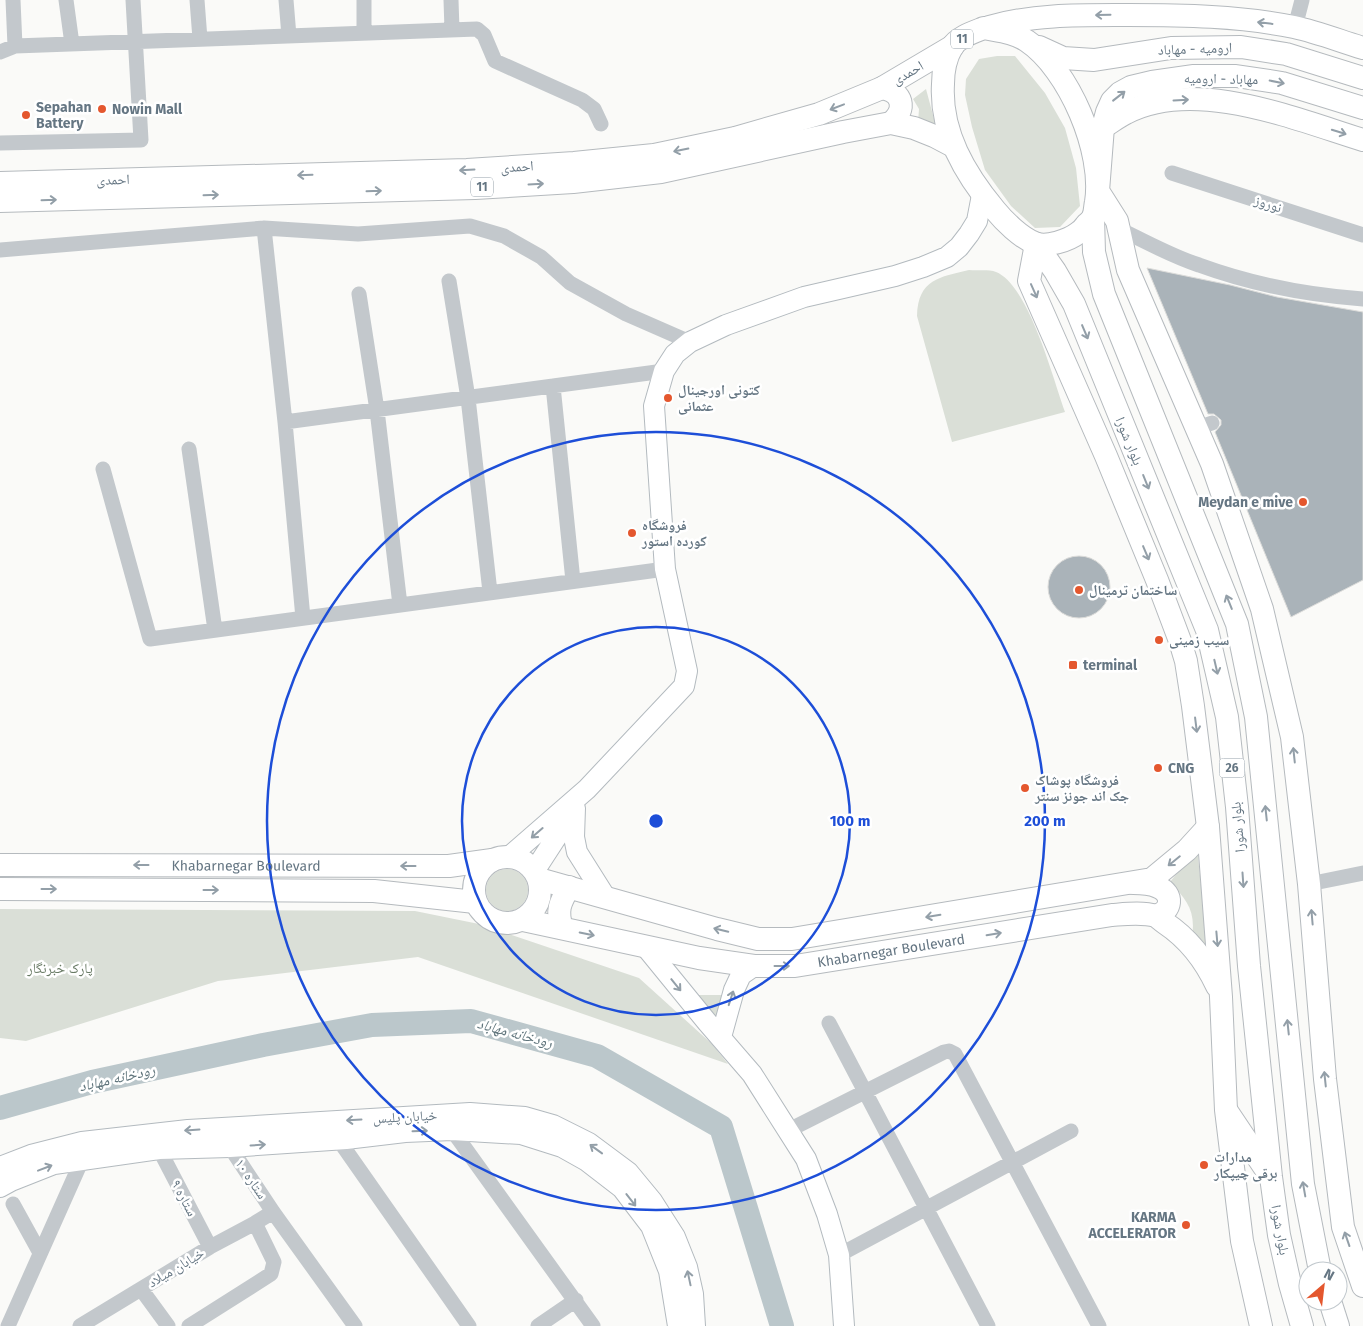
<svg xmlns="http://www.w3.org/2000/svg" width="1363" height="1326" viewBox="0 0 1363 1326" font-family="'Fira Sans','Noto Naskh Arabic',sans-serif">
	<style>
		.green { fill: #dadfd7 }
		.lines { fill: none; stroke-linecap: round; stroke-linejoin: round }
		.river { stroke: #bbc7cb; stroke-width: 24 }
		.building { fill: #aab3b9; stroke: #dcdcda }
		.secondary-casing { stroke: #b3babf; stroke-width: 22 }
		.primary-casing { stroke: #b5babe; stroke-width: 24 }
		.street { stroke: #c3c8cc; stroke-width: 15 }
		.secondary { stroke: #fff; stroke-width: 20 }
		.primary { stroke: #fff; stroke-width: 22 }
		.oneway { stroke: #939fa8 }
		.ring { fill: none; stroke: #1d4ed8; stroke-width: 2.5 }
		.poi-dot { fill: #e4572e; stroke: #fff; stroke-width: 2 }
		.labels { text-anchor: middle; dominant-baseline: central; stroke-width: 5; stroke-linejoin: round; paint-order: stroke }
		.shield { fill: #fff; stroke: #939fa8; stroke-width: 1 }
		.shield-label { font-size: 12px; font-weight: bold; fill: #657683 }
		.street-label { font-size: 14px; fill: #657683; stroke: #fff }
		.poi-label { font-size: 14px; font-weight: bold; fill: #657683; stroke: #fff; text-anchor: start }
		.park-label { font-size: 14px; fill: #687a64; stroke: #fff }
		.water-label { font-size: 15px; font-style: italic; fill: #60757c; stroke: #fff }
		.centre { fill: #1d4ed8; stroke: #fff; stroke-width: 2.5 }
		.ring-label { font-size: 15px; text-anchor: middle; font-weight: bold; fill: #1d4ed8; stroke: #fff; stroke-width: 5; stroke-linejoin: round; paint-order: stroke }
	</style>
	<rect width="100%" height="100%" fill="#fafaf8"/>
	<path class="green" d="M997,56H1015L1045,93L1065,128L1076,168L1080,206L1060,227L1035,228L1011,206L985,170L972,127L965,95L966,79L979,59Z
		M926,89L937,130L918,123L919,109L913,99Z
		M969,270C977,271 989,269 996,272C1029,285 1053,379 1065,412L952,442L917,316C918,279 940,277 969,270Z
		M1197,848L1209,959L1192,937C1196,911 1187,900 1170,882Z
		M486 890a21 21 0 1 1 42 0a21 21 0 1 1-42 0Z
		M0,909L415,911L479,924L639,978L712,1044L728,1064L418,957L218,981L26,1041L0,1038Z
		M691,995H727L717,1026Z"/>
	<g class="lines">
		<path class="river" d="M0,1108L92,1082L263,1045L372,1025L471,1021L597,1056L721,1127L782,1326"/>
	</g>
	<path class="building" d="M1147,268L1230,285L1277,297L1363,312V580L1291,617L1215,432L1221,425V420L1214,414H1208Z
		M1048 587a31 31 0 1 1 62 0a31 31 0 1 1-62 0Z"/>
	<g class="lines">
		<defs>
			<path id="secondary" d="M575,808L574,837L577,852L606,898
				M510,856L587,789L684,686L687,671L665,569L654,406L664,371L675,354L690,342L726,325L804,297L895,276L923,267L947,257L959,247L969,234L977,221L982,195
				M535,870L574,810
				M645,946L707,1022L752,1074L806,1159L827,1214L839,1255L844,1326
				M721,1037L734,990L741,975L754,966
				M0,1167L31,1155L82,1142L188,1130L470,1113L525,1117L553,1125L589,1143L628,1172L652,1201L675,1237L687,1267L693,1294L695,1326
				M0,1187L11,1181L54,1164L159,1149L230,1147L346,1139L405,1132L452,1130L521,1134L562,1147L587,1161L622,1188L651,1226L669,1271L678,1326"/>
			<g id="primary">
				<path d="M989,27C1034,14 1082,15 1128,15C1183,15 1240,16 1294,27C1317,32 1340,41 1363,48"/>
				<path d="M984,28C999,31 1014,32 1027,41C1069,69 1104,152 1096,202C1095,206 1095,213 1093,217C1092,220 1088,223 1086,225C1084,228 1081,231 1078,233C1069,240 1046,248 1035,243C1021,238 1004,221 995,210C965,174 940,132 943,84C943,71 945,59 952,47C958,37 974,32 984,28Z"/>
				<path d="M1039,47L1063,58L1094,60L1171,48L1241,47L1286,54L1363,78"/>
				<path d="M882,88C903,92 907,109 891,123"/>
				<path d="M1363,108L1282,83L1236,76H1194L1152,82L1131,87L1120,93L1112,101L1107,112L1103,127L1098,191L1117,221L1128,270L1212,464L1262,609L1292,737L1309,884L1325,1079L1343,1227L1363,1286"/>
				<path d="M1103,127C1110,123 1118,117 1126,113C1194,77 1295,119 1363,140"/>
				<path d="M0,183L467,170L574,163L654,155L735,138L819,114L882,88L953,46"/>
				<path d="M0,201L475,188L573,182L661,172L843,132L891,123L914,128L934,136L953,146"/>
				<path d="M1093,217L1094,252L1104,294L1237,624L1256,717L1303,1184L1320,1271"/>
				<path d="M1036,244L1055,271L1074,304L1207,630L1227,717L1237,807L1249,966L1271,1177L1279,1235L1290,1284L1302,1326"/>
				<path d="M1036,244L1029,281L1106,456L1157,580L1180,641L1186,661L1193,706L1208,827L1221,997L1226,1110L1242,1241L1261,1326"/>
				<circle cx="507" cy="890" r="33"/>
				<path id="s1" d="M0,865L449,866L492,860"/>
				<path d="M539,879L717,929L758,939H792L1152,879L1187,850L1208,827"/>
				<path d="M1133,883C1141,883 1150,883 1158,887C1174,894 1172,911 1156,916"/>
				<path d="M0,889L374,891L475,902"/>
				<path id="s2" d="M523,920L699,958L754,966H795L1112,915C1126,914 1143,912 1156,916C1159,918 1162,921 1165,923C1189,939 1205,960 1217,986"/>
				<path d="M562,928C556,910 560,903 569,887"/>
				<path d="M1228,1113L1269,1174"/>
				<path d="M1330,1301L1338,1326"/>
			</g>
		</defs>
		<use href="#secondary" class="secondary-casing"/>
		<use href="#primary" class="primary-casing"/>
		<path class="street" d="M13,0L15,46
			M66,0L72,44
			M197,0L200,39
			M286,0L289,36
			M364,0V33
			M451,0L452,30
			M1295,27L1302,0
			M0,52L15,46L477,29L484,35L495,61L582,100L594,109L601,124
			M0,143L141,140L133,0
			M1172,173L1363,235
			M264,228L285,422L303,618
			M1119,229C1145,241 1171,256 1199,265C1251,284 1307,295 1363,299
			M0,250L264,228L358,234L470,226L504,236L541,257L570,283L626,314L690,342
			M449,281L468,398L490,592
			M359,294L377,410L400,605
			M553,386L573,581
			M285,422L664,371
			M1197,428L1212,423
			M189,449L215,630
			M103,469L150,639L665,569
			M1309,884L1363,873
			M829,1023L988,1326
			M452,1130L593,1326
			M789,1130L944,1052L949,1051L955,1054L1099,1326
			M338,1139L469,1326
			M230,1147L273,1212L355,1326
			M159,1149L210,1247
			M13,1204L40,1253
			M839,1255L1071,1131
			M141,1289L168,1326
			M8,1326L82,1160
			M80,1326L210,1247L255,1223L273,1212
			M189,1326L271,1274L274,1262L255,1223
			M538,1326L576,1300"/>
		<use href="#secondary" class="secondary"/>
		<use href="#primary" class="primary"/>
	</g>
	<defs><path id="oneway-shaft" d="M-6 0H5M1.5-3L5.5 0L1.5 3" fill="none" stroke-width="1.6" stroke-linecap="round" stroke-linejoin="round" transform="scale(1.25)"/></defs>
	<g class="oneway">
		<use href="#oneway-shaft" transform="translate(1103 15) rotate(179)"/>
		<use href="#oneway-shaft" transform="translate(1265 23) rotate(-173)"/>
		<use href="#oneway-shaft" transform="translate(1277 82) rotate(11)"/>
		<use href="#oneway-shaft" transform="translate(1119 96) rotate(-38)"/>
		<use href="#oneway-shaft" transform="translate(1181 100) rotate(-3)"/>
		<use href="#oneway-shaft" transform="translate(837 107) rotate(159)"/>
		<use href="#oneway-shaft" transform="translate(1339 132) rotate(17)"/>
		<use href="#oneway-shaft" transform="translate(681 150) rotate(169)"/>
		<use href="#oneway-shaft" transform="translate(467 170) rotate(177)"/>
		<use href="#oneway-shaft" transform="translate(305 175) rotate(178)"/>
		<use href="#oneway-shaft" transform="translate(536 184) rotate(-3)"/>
		<use href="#oneway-shaft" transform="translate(374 191) rotate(-2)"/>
		<use href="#oneway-shaft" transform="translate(211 195) rotate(-2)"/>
		<use href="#oneway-shaft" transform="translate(49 200) rotate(-2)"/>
		<use href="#oneway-shaft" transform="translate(1034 291) rotate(66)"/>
		<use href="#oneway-shaft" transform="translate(1085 332) rotate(67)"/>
		<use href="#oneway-shaft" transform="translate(1146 482) rotate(68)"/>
		<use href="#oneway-shaft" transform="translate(1146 553) rotate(67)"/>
		<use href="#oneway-shaft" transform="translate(1229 602) rotate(-112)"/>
		<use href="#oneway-shaft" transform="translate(1216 667) rotate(77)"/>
		<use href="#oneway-shaft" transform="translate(1196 725) rotate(83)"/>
		<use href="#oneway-shaft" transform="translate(1294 755) rotate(-96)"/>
		<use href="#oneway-shaft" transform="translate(1266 813) rotate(-96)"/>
		<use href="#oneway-shaft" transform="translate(537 833) rotate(139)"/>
		<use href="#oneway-shaft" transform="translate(1174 861) rotate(141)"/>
		<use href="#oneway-shaft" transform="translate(141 865) rotate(180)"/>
		<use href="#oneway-shaft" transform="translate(408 866) rotate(-180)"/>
		<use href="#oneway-shaft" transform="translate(1243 880) rotate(86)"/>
		<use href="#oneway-shaft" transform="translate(49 889)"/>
		<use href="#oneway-shaft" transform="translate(211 890)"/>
		<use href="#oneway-shaft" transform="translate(933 916) rotate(171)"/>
		<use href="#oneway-shaft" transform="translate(1312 917) rotate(-95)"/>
		<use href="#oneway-shaft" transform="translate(721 930) rotate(-166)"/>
		<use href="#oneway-shaft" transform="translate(587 934) rotate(12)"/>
		<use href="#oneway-shaft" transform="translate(994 934) rotate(-9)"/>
		<use href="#oneway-shaft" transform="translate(1217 939) rotate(85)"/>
		<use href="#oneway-shaft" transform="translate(782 966)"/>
		<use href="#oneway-shaft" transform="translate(676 985) rotate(51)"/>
		<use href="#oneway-shaft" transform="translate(731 998) rotate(-72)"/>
		<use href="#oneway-shaft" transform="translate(1288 1027) rotate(-96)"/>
		<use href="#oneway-shaft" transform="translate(1325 1079) rotate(-96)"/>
		<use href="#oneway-shaft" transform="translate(354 1120) rotate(177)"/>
		<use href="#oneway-shaft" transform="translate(192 1130) rotate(176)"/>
		<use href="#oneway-shaft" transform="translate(420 1131) rotate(-2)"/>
		<use href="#oneway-shaft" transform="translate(258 1145) rotate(-4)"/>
		<use href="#oneway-shaft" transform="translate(596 1149) rotate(-144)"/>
		<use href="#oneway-shaft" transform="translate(45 1168) rotate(-21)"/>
		<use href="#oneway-shaft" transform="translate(1304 1189) rotate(-100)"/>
		<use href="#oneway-shaft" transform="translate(631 1200) rotate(52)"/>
		<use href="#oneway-shaft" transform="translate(1347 1239) rotate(-109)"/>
		<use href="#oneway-shaft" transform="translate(689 1278) rotate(-102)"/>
	</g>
	<g class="ring">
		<circle cx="656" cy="821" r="194"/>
		<circle cx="656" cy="821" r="389"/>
	</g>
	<g class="poi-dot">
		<circle cx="102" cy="109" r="5"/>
		<circle cx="26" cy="115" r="5"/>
		<circle cx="668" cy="398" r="5"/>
		<circle cx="1303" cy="502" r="5"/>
		<circle cx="632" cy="533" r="5"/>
		<circle cx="1079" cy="590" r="5"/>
		<circle cx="1159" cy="640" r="5"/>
		<rect x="1068" y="660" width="10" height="10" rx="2.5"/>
		<circle cx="1158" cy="768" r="5"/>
		<circle cx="1025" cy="788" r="5"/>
		<circle cx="1204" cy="1165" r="5"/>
		<circle cx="1186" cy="1225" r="5"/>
	</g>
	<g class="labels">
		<g class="shield">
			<rect x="951" y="29.5" width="22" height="19" rx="4"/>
			<rect x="471" y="177.5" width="22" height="19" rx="4"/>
			<rect x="1219.5" y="758.5" width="25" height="19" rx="4"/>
		</g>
		<g class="shield-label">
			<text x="962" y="39">11</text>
			<text x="482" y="187">11</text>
			<text x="1232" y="768">26</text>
		</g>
		<g class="street-label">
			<text transform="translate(1195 49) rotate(-2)">ارومیه - مهاباد</text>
			<text transform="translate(908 73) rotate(-30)">احمدی</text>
			<text transform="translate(1221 79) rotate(1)">مهاباد - ارومیه</text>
			<text transform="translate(517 167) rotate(-4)">احمدی</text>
			<text transform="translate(113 180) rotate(-2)">احمدی</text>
			<text transform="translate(1268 204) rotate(18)">نوروز</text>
			<text transform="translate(1129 441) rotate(68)">بلوار شورا</text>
			<text transform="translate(1238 827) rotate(-95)">بلوار شورا</text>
			<text stroke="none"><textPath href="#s1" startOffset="246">Khabarnegar Boulevard</textPath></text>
			<text stroke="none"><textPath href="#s2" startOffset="374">Khabarnegar Boulevard</textPath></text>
			<text transform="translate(405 1117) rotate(-3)">خیابان پلیس</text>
			<text transform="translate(251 1179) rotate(56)">ستاره ۱۰</text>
			<text transform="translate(184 1198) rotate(62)">ستاره ۹</text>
			<text transform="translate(1280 1230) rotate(80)">بلوار شورا</text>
			<text transform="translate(176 1268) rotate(-31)">خیابان میلاد</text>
		</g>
		<g class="poi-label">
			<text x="36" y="107">Sepahan<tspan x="36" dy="16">Battery</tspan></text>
			<text x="112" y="109">Nowin Mall</text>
			<text x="678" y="390">کتونی اورجینال<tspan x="678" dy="16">عثمانی</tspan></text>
			<text x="1293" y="502" text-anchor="end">Meydan e mive</text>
			<text x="642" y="525">فروشگاه<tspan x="642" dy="16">کورده استور</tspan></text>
			<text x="1089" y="590">ساختمان ترمینال</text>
			<text x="1169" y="640">سیب زمینی</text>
			<text x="1083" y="665">terminal</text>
			<text x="1168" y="768">CNG</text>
			<text x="1035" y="780">فروشگاه پوشاک<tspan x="1035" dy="16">جک اند جونز سنتر</tspan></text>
			<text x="1214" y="1157">مدارات<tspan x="1214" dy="16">برقی چیپکار</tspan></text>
			<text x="1176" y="1217" text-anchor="end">KARMA<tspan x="1176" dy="16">ACCELERATOR</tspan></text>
		</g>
		<g class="park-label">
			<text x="60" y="968">پارک خبرنگار</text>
		</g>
		<g class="water-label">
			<text transform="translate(515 1033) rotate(15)">رودخانه مهاباد</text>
			<text transform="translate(117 1078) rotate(-13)">رودخانه مهاباد</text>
		</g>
	</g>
	<circle cx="656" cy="821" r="8" class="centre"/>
	<g class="ring-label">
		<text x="850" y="826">100 m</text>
		<text x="1045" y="826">200 m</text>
	</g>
	<g transform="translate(1323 1286) rotate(28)"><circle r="24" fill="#ffffff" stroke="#c1c8cd"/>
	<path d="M0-4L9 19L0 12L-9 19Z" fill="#e4572e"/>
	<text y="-8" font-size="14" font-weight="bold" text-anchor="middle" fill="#657683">N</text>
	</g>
</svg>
